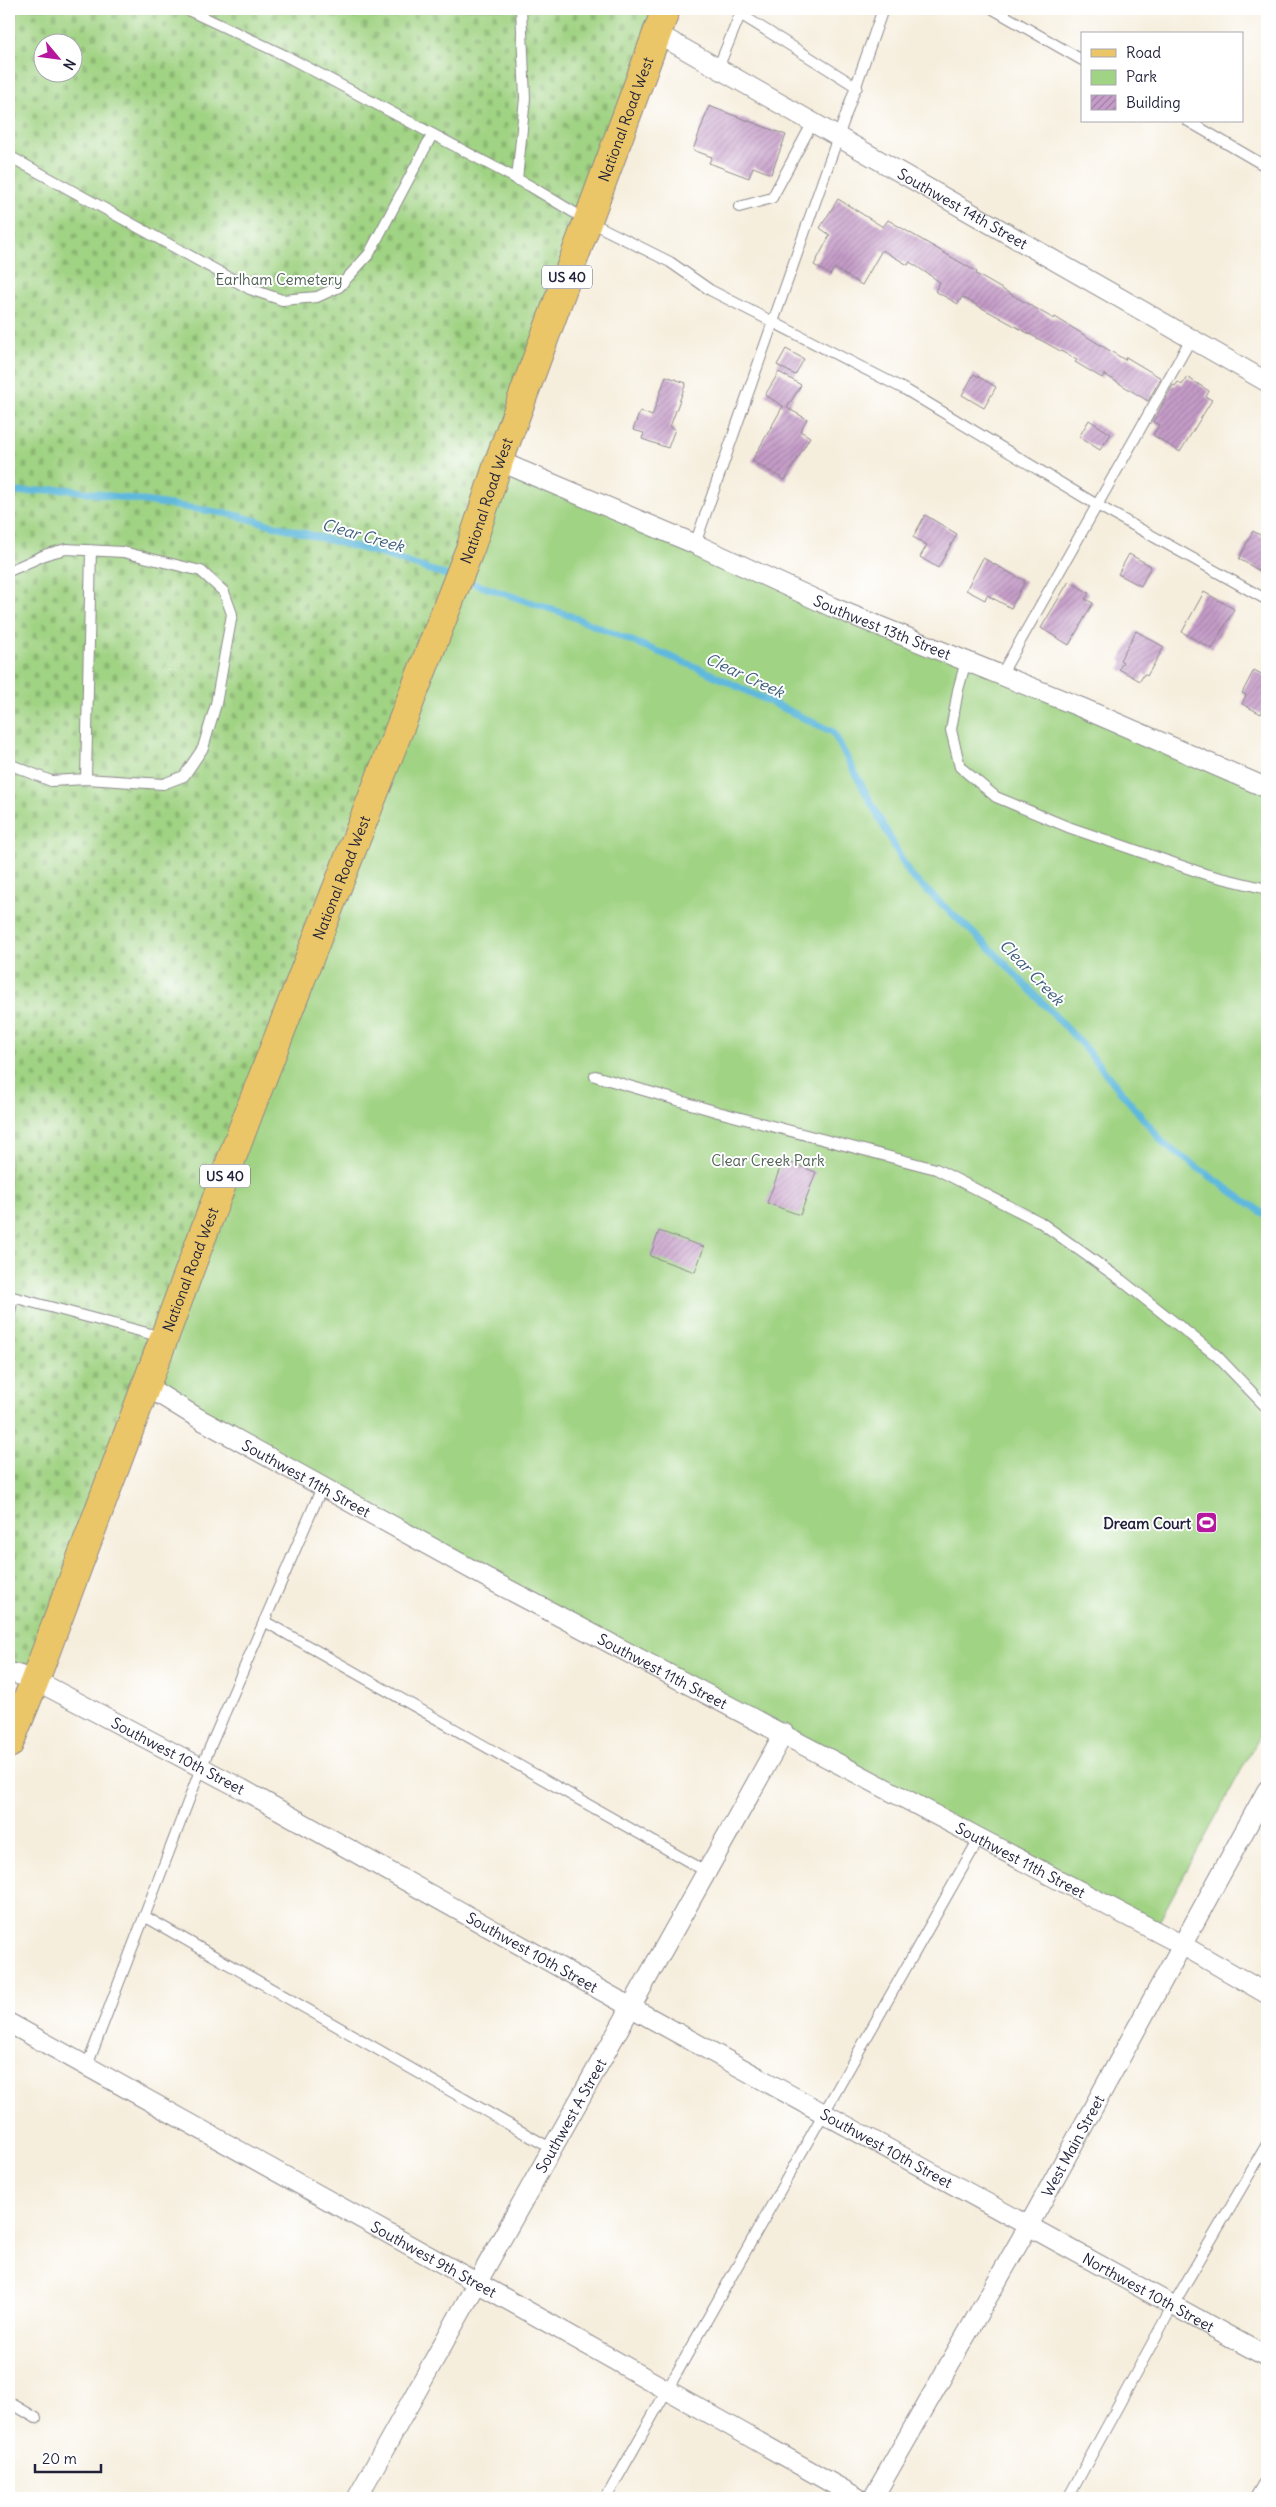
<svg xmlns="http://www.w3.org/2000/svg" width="1276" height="2507" viewBox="0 0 1276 2507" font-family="Delius,sans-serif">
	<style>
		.green { fill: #a0d383; stroke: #617a5f }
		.cemetery { fill: url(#cemetery-stones); stroke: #617a5f; fill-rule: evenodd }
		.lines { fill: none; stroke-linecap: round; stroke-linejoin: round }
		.stream { stroke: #60b9dd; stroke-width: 7 }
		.building { fill: url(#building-hatch) }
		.lane-casing { stroke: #8c888c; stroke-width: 12 }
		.street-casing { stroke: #8c888c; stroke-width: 21 }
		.primary-casing { stroke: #8c888c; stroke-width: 30 }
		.lane { stroke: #fff; stroke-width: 10 }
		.street { stroke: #fff; stroke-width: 19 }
		.primary { stroke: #ebc669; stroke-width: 28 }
		.labels { text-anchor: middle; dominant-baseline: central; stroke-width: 4; stroke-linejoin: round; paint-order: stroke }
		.shield { fill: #fff; stroke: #646476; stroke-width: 1 }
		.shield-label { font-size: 14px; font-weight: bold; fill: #22223b }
		.street-label { font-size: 15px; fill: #22223b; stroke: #fff }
		.park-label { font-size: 15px; fill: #4e6054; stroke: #fff }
		.poi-label { font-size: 15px; font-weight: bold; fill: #22223b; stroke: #fff; text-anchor: end }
		.water-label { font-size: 16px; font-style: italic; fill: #3b5e7c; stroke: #fff }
	</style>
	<defs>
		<pattern id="cemetery-stones" width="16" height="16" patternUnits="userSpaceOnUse" patternTransform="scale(1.25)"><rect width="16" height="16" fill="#a0d383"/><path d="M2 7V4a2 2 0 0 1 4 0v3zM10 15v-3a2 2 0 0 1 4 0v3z" fill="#8ab572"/></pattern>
		<pattern id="building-hatch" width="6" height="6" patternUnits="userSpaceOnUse" patternTransform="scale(1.25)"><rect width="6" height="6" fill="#c59cc8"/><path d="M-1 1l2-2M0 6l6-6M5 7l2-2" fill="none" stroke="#a07fa4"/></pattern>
	</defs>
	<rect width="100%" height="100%" fill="#fff"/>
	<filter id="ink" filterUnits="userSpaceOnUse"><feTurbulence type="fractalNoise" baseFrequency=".02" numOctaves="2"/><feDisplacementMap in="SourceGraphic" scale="10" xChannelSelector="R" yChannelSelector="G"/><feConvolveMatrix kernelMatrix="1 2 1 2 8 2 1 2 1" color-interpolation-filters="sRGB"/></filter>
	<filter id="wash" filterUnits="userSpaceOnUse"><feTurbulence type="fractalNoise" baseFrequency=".0096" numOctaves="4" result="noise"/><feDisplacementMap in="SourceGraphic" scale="20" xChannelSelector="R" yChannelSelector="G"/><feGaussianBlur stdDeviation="1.12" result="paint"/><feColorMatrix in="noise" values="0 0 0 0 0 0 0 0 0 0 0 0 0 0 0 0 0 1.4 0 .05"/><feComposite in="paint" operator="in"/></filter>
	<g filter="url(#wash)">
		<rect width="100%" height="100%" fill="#f6eedd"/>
		<path class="green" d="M499,461L1267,788V1723L1154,1930L146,1386Z"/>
		<path class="cemetery" d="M9,9H666L35,1680L9,1665ZM42,42H72V72H42Z"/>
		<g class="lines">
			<path class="stream" d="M9,493L65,489L230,514L375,552L452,577
				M463,580L563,613L703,670L833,732L910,875L993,951L1080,1042L1165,1145L1267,1216"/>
		</g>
		<g id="blocks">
			<path class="building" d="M709,106L786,135L771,174L753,167L749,178L709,163L712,157L693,150Z
				M838,199L883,227L888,220L977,272L976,274L1054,319L1055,317L1125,360L1126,357L1161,378L1148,401L1104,374L1102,378L1075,362L1077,360L962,297L958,304L935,291L940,282L910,262L908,265L882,250L862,285L834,268L830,275L814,265L830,235L820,228Z
				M786,349L804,359L795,375L777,365Z
				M779,372L801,385L787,408L807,419L800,431L810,437L785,480L752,461L783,406L765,395Z
				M974,374L996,387L984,408L962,395Z
				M666,376L686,383L670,427L675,429L668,448L642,439L644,433L633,430L640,411L652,416Z
				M1187,377L1209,391L1206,397L1212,400L1180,452L1153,435L1159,425L1153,422L1173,385L1175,386L1178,382L1182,385Z
				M1089,420L1111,434L1100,450L1079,437Z
				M925,515L957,534L938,568L920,557L927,545L913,537Z
				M1253,531L1267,539V575L1239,559Z
				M1129,554L1151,566L1141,586L1118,574Z
				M983,558L1025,581L1011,608L987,595L985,600L966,590Z
				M1069,581L1089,593L1085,599L1093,603L1069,645L1041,628Z
				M1204,592L1234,609L1212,649L1182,632Z
				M1136,631L1164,647L1147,676L1144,674L1140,681L1119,669L1123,662L1120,660Z
				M1254,670L1267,677V700L1261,714L1242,704L1246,695L1242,693Z
				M783,1160L816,1172L800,1215L767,1203Z
				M659,1231L704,1247L695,1272L650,1256Z"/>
		</g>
	</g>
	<g filter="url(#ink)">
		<use href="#blocks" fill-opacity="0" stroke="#8c888c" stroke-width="1"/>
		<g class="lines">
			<defs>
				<path id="lane" d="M186,9L286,56L530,186L588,221L670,262L710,290L906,390L1097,505L1267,600
					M993,9L1082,60
					M740,14L857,87
					M718,68L742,10
					M1188,121L1267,167
					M9,156L250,289L282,300L317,297L339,287L369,254L432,135
					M517,180L525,98L521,9
					M739,207L772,198L813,122
					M695,544L883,9
					M9,571L47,554L66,549L123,552L201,571L224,592L232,614L216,704L203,748L184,776L163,784L86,779L51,781L9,764
					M966,661L958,690L951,730L960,767L996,797L1068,827L1205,874L1267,889
					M1001,675L1191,339
					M86,779L91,550
					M595,1076L718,1112L936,1169L1040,1222L1121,1280L1217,1356L1267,1408
					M9,1296L162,1337
					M9,1317L13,1297
					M264,1621L707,1872
					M144,1916L552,2149
					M87,2066L201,1768L323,1485
					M9,2402L36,2418
					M606,2498L980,1837
					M1068,2498L1173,2305L1267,2144"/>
				<g id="street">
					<path id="s1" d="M658,34L1267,382"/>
					<path id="s2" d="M499,461L695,544L832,607L1080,707L1267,788"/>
					<path id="s3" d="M146,1386L198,1418L498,1584L1184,1946L1267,1994"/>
					<path id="s4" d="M9,1672L35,1680L242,1789L652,2019L1267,2357"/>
					<path id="s5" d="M9,2023L499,2295L858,2498"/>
					<path id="s6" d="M357,2498L784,1733"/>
					<path id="s7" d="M873,2498L1029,2225L1267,1790"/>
					<path d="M1260,2498L1267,2486"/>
				</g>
				<g id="primary">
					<path id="s8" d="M9,1744L35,1680L251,1107L471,546L499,461L666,9"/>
				</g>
			</defs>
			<use href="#lane" class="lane-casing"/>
			<use href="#street" class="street-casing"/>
			<use href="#primary" class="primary-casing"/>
			<use href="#lane" class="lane"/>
			<use href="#street" class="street"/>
			<use href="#primary" class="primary"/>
		</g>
	</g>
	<defs>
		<symbol id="stadium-square" viewBox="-11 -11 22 22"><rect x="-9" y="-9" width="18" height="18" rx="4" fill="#b5179e" stroke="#fff"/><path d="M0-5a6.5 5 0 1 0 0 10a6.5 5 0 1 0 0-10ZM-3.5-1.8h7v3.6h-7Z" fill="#fff"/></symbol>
	</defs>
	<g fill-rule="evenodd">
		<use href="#stadium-square" x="1194" y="1510" width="25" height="25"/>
	</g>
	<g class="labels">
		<g class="shield">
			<rect x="542" y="265.5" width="50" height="23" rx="4"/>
			<rect x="200" y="1164.5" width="50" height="23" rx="4"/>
		</g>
		<g class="shield-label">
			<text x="567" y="277">US 40</text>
			<text x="225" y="1176">US 40</text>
		</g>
		<g class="street-label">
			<text stroke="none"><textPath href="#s8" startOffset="1738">National Road West</textPath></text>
			<text stroke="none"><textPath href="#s1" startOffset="351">Southwest 14th Street</textPath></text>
			<text stroke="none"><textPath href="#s8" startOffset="1332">National Road West</textPath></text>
			<text stroke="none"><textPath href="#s2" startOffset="418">Southwest 13th Street</textPath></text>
			<text stroke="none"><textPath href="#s8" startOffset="928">National Road West</textPath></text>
			<text stroke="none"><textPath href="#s8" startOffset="508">National Road West</textPath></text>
			<text stroke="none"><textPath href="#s3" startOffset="185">Southwest 11th Street</textPath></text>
			<text stroke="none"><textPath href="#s3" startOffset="590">Southwest 11th Street</textPath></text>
			<text stroke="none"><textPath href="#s4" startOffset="189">Southwest 10th Street</textPath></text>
			<text stroke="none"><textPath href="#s3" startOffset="995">Southwest 11th Street</textPath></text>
			<text stroke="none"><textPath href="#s4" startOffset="594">Southwest 10th Street</textPath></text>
			<text stroke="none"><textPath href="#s6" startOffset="438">Southwest A Street</textPath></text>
			<text stroke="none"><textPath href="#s7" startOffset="405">West Main Street</textPath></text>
			<text stroke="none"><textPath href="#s4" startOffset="999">Southwest 10th Street</textPath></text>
			<text stroke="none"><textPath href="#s5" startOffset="486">Southwest 9th Street</textPath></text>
			<text stroke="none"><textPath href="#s4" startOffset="1298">Northwest 10th Street</textPath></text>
		</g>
		<g class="park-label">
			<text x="279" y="279">Earlham Cemetery</text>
			<text x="768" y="1160">Clear Creek Park</text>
		</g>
		<g class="poi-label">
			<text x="1191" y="1523">Dream Court</text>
		</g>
		<g class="water-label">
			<text transform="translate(363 535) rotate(16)">Clear Creek</text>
			<text transform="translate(745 675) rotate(25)">Clear Creek</text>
			<text transform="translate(1032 972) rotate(46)">Clear Creek</text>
		</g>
	</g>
	<rect width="1276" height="2507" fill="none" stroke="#fff" stroke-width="30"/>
	<rect x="1081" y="32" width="162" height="90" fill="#ffffff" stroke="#a7a7b1"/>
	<rect x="1091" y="49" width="25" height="8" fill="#ebc669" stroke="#a7a7b1"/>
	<text x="1126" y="58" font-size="15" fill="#22223b">Road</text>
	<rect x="1091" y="70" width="25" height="15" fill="#a0d383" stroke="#a7a7b1"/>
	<text x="1126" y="82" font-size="15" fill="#22223b">Park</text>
	<rect x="1091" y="95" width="25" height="15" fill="url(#building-hatch)" stroke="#a7a7b1"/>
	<text x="1126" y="108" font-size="15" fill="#22223b">Building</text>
	<g transform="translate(58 58) rotate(119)"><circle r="24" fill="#ffffff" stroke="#a7a7b1"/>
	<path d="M0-4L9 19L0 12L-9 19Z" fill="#b5179e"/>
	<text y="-8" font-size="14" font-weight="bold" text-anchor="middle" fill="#22223b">N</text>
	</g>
	<path d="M35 2464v8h66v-8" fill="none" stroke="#22223b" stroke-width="2.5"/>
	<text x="42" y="2464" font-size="15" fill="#22223b" stroke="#ffffff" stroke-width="4" paint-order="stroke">20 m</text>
</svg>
